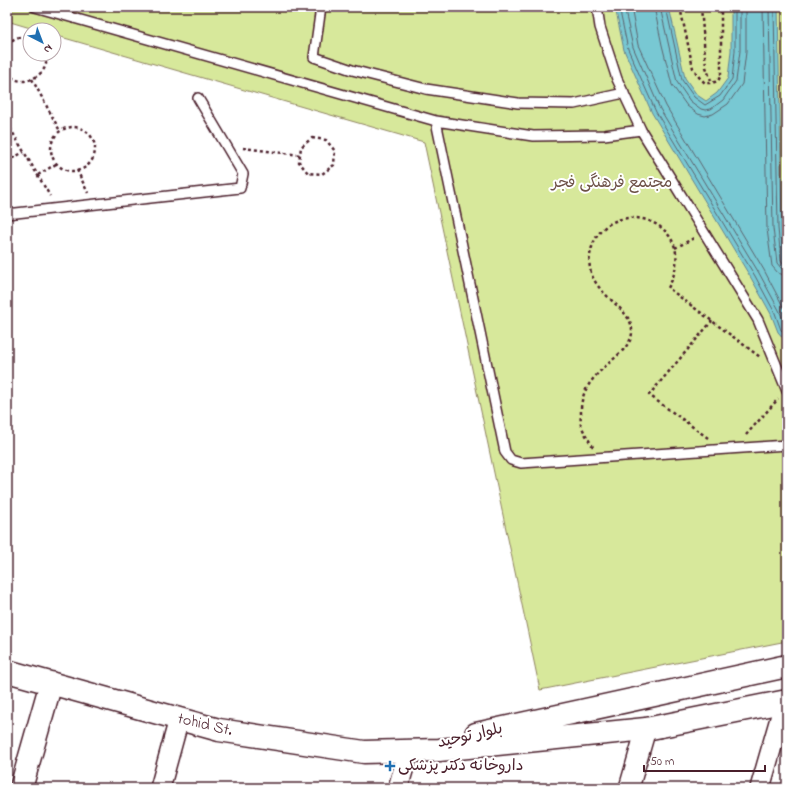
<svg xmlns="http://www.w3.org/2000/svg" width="794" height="795" viewBox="0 0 794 795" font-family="'Indie Flower','Playpen Sans Arabic',sans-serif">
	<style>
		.green { fill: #d7e89b; stroke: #908463 }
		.water { fill: #78c8d3; stroke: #668490 }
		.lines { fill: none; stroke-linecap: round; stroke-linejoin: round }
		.shore { stroke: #5c636e; stroke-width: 1 }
		.lane-casing { stroke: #4a1f2b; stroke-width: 12 }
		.street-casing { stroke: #4a1f2b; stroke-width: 22 }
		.secondary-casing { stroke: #4a1f2b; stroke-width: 25 }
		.path { stroke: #4a1f2b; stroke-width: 2.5; stroke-dasharray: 3 3; stroke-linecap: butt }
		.lane { stroke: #fff; stroke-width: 9 }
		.street { stroke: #fff; stroke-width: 19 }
		.secondary { stroke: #fff; stroke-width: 22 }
		.poi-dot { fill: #1f6fb2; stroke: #fff; stroke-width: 1.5 }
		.labels { text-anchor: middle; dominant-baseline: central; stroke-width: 4; stroke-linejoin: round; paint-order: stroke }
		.park-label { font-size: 16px; fill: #6d5147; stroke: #fff }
		.street-label { font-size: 16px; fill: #4a1f2b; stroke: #fff }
		.poi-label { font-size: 16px; fill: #4a1f2b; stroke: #fff; text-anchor: start }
	</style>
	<rect width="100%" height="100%" fill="#fff"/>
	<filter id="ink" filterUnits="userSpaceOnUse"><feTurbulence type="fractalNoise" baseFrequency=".025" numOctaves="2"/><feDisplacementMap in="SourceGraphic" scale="8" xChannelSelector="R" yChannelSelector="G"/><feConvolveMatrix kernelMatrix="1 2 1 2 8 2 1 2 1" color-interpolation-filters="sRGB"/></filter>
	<g filter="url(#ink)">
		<path class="green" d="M7,7H787V641L540,690L424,142L54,35V30H37L7,21Z"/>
		<path class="water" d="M615,7H669L685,78L697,95L706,101L717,93L728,78L731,51V7H778L782,228L787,276V338L784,339L778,332L771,314L751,278L652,113L624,50Z"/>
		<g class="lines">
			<path class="shore" d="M619,7L628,49L656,112L755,276L775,313L781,330L787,335
				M624,7L633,47L660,109L759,273L779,310L787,329
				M631,7L638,45L666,106L764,270L787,314
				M654,7L662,45L672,85L687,106L698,114L705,116L713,114L728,104L742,84L746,52V7
				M660,7L677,82L690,101L701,109L705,110L711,109L723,100L736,81L740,51V7
				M666,7L682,80L694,97L705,105L720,96L732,79L735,51V7
				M763,7L767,229L772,266L778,273L787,276
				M769,7L773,228L777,263L781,268L787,270
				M774,7L778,228L781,261L783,264H787"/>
			<defs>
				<path id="lane" d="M35,7L436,121L505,452L511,460L521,463L787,445
					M321,7L314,57L352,70L426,89L518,103L574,104L624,93
					M597,7L600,27L617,79L641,130L758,320L787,391
					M436,121L533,136L604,135L641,130
					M7,214L240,188L243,174L198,98"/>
				<path id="street" d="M160,788L179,719
					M398,788L409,750
					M629,788L646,729
					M760,788L785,701"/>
				<path id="secondary" d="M7,671L219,730L364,752L439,750L646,729L787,701
					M476,734L787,666
					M21,788L51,683"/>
			</defs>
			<use href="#lane" class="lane-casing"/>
			<use href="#street" class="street-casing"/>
			<use href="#secondary" class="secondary-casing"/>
			<path class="path" d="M680,7L693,68L699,77L705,83H712L718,81L721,75V7
				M701,7L706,67L712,83
				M7,44C13,39 21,34 30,38
				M7,73C9,75 12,78 15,79C26,85 43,76 46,64C46,61 46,57 46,54
				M32,79L60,131
				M7,123L50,196
				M51 149a22 22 0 1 1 44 0a22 22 0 1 1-44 0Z
				M312,138L326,140L335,151L334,165L322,174L308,173L299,162L301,147Z
				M243,148L300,155
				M7,161L24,152
				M77,170L88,193
				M38,175L56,164
				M675,248L694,238
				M746,435L778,399
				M708,438L649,395L712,321
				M593,447C589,440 584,433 581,425C580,422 581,417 581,413C580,391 593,377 609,363C617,356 627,348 631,338C641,304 576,296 592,247C609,192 705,220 668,288L760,357"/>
			<use href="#lane" class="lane"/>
			<use href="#street" class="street"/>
			<use href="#secondary" class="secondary"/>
		</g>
	</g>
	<path class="poi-dot" d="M388 760h4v4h4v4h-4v4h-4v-4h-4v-4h4z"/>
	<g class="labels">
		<g class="park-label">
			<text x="612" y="183">مجتمع فرهنگی فجر</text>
		</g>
		<g class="street-label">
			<text transform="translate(205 725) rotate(13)">tohid St.</text>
			<text transform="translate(470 736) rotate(-13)">بلوار توحید</text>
		</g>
		<g class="poi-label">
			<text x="398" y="766">داروخانه دکتر پزشکی</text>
		</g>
	</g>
	<rect width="794" height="795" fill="none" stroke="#fff" stroke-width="24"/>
	<rect x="12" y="12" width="770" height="771" fill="none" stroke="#4a1f2b" stroke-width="1.5" filter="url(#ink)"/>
	<g transform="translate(42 42) rotate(138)"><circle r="19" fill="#ffffff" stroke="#b7a5aa"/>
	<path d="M0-3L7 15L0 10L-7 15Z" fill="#1f6fb2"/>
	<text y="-6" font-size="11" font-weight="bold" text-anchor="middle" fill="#4a1f2b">N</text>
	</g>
	<path d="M644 765v6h121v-6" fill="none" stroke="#4a1f2b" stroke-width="2"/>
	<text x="650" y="765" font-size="12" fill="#4a1f2b" stroke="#ffffff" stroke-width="3" paint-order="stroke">50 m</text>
</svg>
